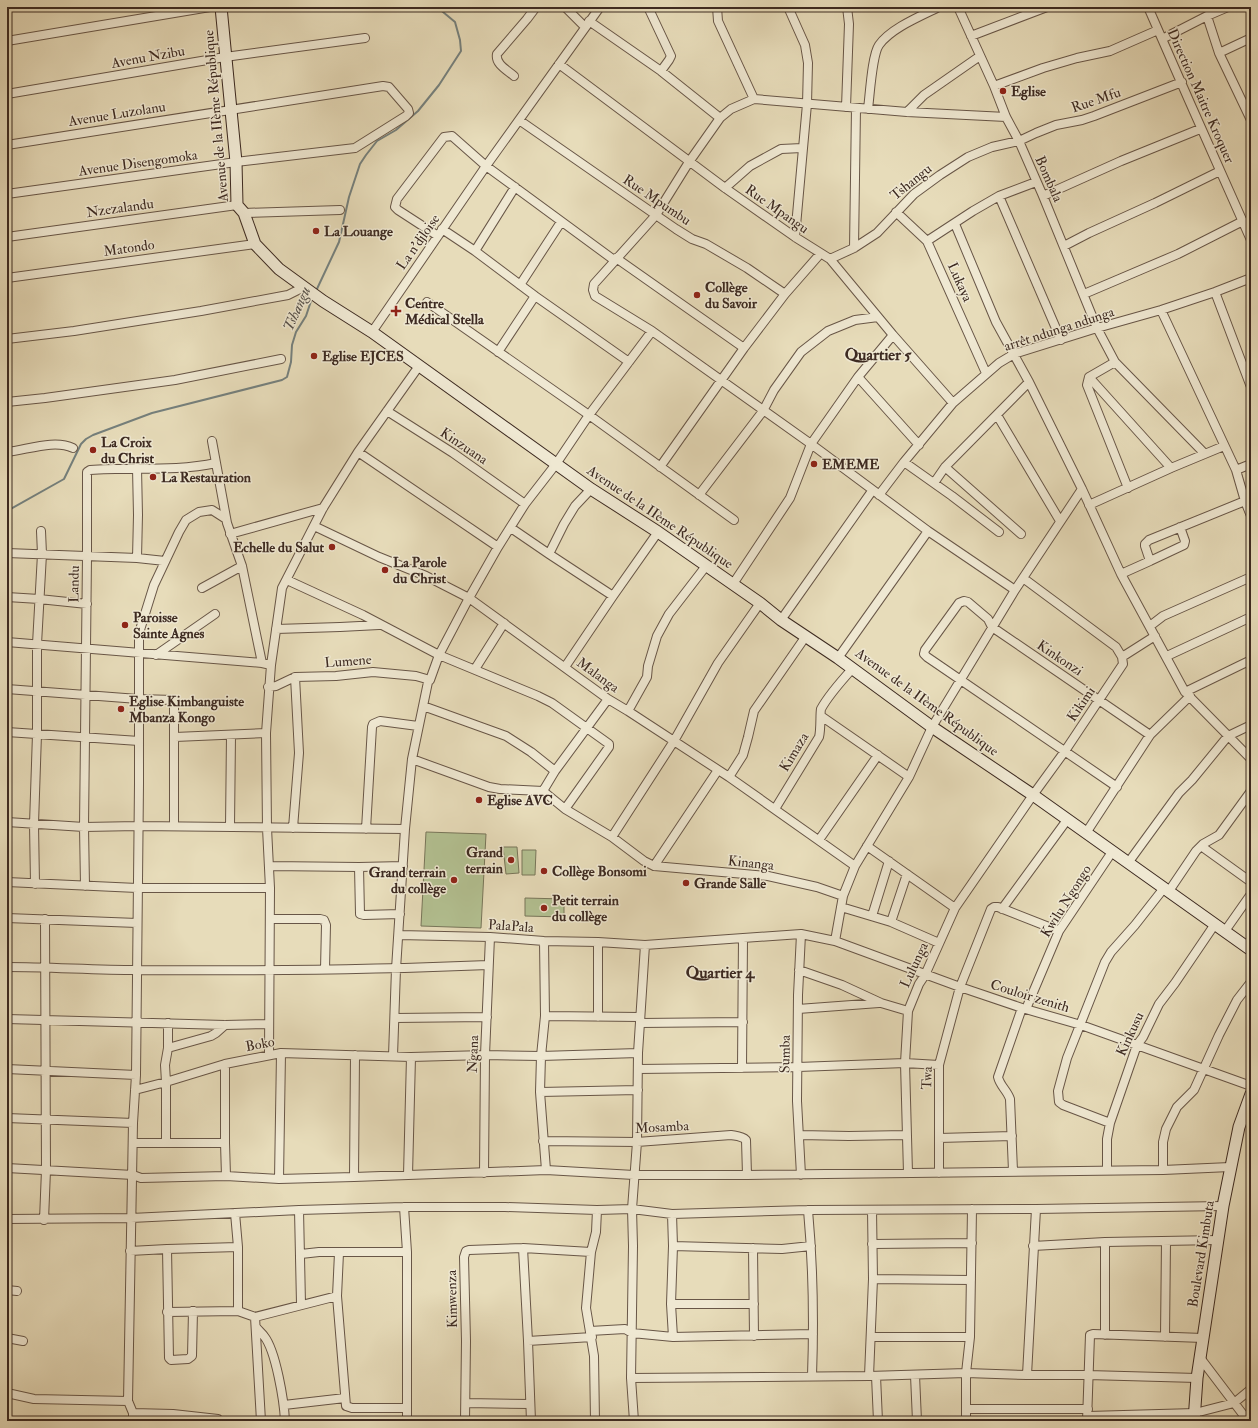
<svg xmlns="http://www.w3.org/2000/svg" width="1258" height="1428" viewBox="0 0 1258 1428" font-family="'IM FELL Double Pica',serif">
	<style>
		.green { fill: #b3c192; stroke: #78765a }
		.lines { fill: none; stroke-linecap: round; stroke-linejoin: round }
		.stream { stroke: #75807d; stroke-width: 2 }
		.street-casing { stroke: #685647; stroke-width: 10 }
		.secondary-casing { stroke: #3d2a21; stroke-width: 13 }
		.street { stroke: #efe8d2; stroke-width: 8 }
		.secondary { stroke: #efe8d2; stroke-width: 11 }
		.poi-dot { fill: #8f2418; stroke: #efe8d2; stroke-width: 1.5 }
		.labels { text-anchor: middle; dominant-baseline: central; stroke-width: 3; stroke-linejoin: round; paint-order: stroke }
		.street-label { font-size: 14px; fill: #3d2a21; stroke: #efe8d2 }
		.poi-label { font-size: 14px; font-weight: bold; fill: #3d2a21; stroke: #efe8d2; text-anchor: start }
		.water-label { font-size: 15px; font-style: italic; fill: #544e48; stroke: #efe8d2 }
		.quarter-label { font-size: 16px; font-weight: bold; fill: #3d2a21; stroke: #efe8d2 }
	</style>
	<rect width="100%" height="100%" fill="#e7dcba"/>
	<filter id="stains"><feTurbulence type="fractalNoise" baseFrequency=".005" numOctaves="4"/><feColorMatrix values="0 0 0 0 .2 0 0 0 0 .09 0 0 0 0 .02 0 0 0 .5 -.17"/></filter>
	<radialGradient id="worn" r=".72"><stop offset=".6" stop-color="#630" stop-opacity="0"/><stop offset="1" stop-color="#630" stop-opacity=".3"/></radialGradient>
	<path class="green" d="M426,832L486,834L481,928L421,926Z
		M503,847H517L519,873L506,874Z
		M522,850H536L535,875H522Z
		M525,898L564,899V917L525,916Z"/>
	<g class="lines">
		<path class="stream" d="M316,291L339,242L349,197L360,164L366,155L377,141L396,130L418,111L439,85L461,51L460,40L455,22L437,7
			M7,511L64,479L81,444L86,439L93,435L152,413L282,380L287,377L291,362L292,345L296,332L306,316L312,298"/>
		<defs>
			<path id="street" d="M565,7L585,27
				M648,7L671,56L669,60L661,71
				M717,7L718,21L754,99
				M788,7L805,45L808,63L807,104L795,237
				M958,7L994,86L1006,117L1019,141L1043,196L1097,328L1115,362L1205,454
				M1148,7C1182,85 1216,162 1251,240
				M1207,16L1219,53L1251,120
				M589,21L661,71L720,118
				M971,36L1047,7
				M1162,39L1207,16L1228,7
				M7,41L210,7
				M1219,53L1251,38
				M559,64L725,188L795,237L830,259L893,335L953,403
				M514,76C507,70 495,64 497,54L527,19L536,7
				M994,86L1043,68L1077,58L1110,51L1158,30
				M7,94L225,57L365,38
				M846,107L849,24L847,7
				M868,109C870,94 872,55 879,45C891,28 921,16 939,7
				M907,112L924,95L980,56
				M1006,117L907,112L754,99L731,109L720,118L689,162L656,215L594,284L593,290L595,296L652,331L811,444L928,531L1015,590
				M519,120L676,229L692,239L706,244L747,268L785,294
				M7,145L383,86L389,87L408,109L409,113L406,116L355,148L236,162L7,194
				M725,188L750,166L781,149L802,148
				M999,196L1061,340
				M1043,196L1121,161L1200,129
				M896,212L927,241L986,373
				M244,213L340,210
				M955,224L996,322L1029,382L1082,489L1121,574L1185,692L1251,759
				M442,229L475,251L535,296L629,362
				M438,236L398,210L395,207L397,199L444,137L452,136L486,166L614,260
				M7,237L237,205
				M927,241L973,211L999,196L1036,182
				M1064,246L1089,233L1155,203L1220,171
				M854,248L856,108
				M475,251L515,187
				M616,258L744,348
				M830,259L854,248L877,233L914,194L940,175L968,157L992,147L1019,141L1036,133L1056,125L1082,120L1094,116L1182,82
				M7,278L255,244
				M520,285L561,222
				M1215,292L1251,387
				M1084,294L1178,254L1243,221
				M427,302L589,415L734,520
				M1161,310L1236,470L1245,501L1251,516
				M372,332L486,166L600,7
				M7,339L74,331L201,311L288,295L304,287
				M498,352L535,296
				M1115,362L1089,377L1087,385L1128,488
				M858,377L919,445
				M1089,377L1171,468
				M7,402L45,398L175,380L281,359
				M387,411L453,453L525,504
				M997,415L1060,521
				M212,441L227,523L242,566L262,663
				M7,452C27,450 54,439 73,448
				M358,452L498,547
				M904,462L952,496L999,532
				M660,467L744,348L785,294L820,254
				M945,467L1021,534
				M137,468L138,515L137,558
				M1236,470L1251,464
				M934,483L945,467L1029,382
				M699,495L763,411L774,390L801,352L828,331L855,320L878,317
				M879,495L904,462L953,403L999,363L1014,354L1097,328L1161,310L1215,292L1251,278
				M1089,505L1171,468L1224,446
				M314,526L379,557L426,576L469,598L608,699L628,711L729,777L855,866
				M511,528L549,554L613,596
				M230,534L323,508
				M7,553L137,558L165,561
				M549,554L564,524L575,506L591,489
				M1150,561L1184,545L1185,541L1180,527
				M1121,574L1150,561L1145,546V544L1149,540L1245,501
				M1023,578L1116,647L1122,657
				M287,580L363,615L439,655L538,696L552,703L609,744V747L565,809
				M733,584L790,498L811,444L858,377L893,335
				M202,588L242,566
				M7,597L39,599L87,604
				M781,620L872,491
				M1150,626L1163,616L1251,577
				M276,629L340,627L379,625
				M7,642L262,663L271,665
				M156,655L215,614
				M1167,656L1251,617
				M838,658L928,531
				M565,667L613,596L658,532
				M475,669L504,623
				M268,687L276,686L295,677L336,676L373,672L416,676L430,680
				M7,689L138,699L174,700V826
				M1185,692L1251,660
				M423,706L506,736L531,752L555,771
				M628,711L647,677L648,666L657,636L669,614L706,566
				M821,716L909,777
				M7,732L139,741
				M175,737L266,733
				M412,759L489,787L500,789L543,791
				M729,777L743,755L748,737L754,711L806,636
				M1117,787L927,657L924,654L925,650L959,603L964,601L968,602L988,619L992,627L1150,735
				M543,791L565,809L612,837L644,861L654,866L768,876L817,887L843,896
				M543,791L555,771L608,699
				M775,809L819,737C821,730 820,713 821,709C828,696 843,679 853,668
				M7,822L84,827L138,826L405,829
				M230,827L231,735
				M293,828L299,753L295,677
				M366,829L372,727L373,724L380,721L418,726
				M1086,833L1150,735L1190,696
				M612,837L674,741L718,663L760,603
				M819,840L878,755
				M867,846L955,908
				M1201,846L1251,882
				M1128,863L1179,793L1192,780L1228,736L1251,725
				M269,866L359,867L403,866
				M654,866L718,770
				M359,867L360,914L364,915L400,914
				M7,882L137,888H270
				M35,884L34,824L37,734V644L42,554L41,531
				M85,886L84,827L87,557V472L90,470C132,467 175,472 216,463
				M1169,891L1196,851L1203,844L1219,835L1251,791
				M841,907L891,922L939,943
				M1002,909L1067,820
				M872,916L889,861
				M7,918L137,923
				M270,919H320L324,920L326,925L325,969
				M891,922L907,874
				M1225,931L1251,894
				M399,935L490,937L544,941L598,942L645,945L801,934L835,941L960,987L1022,1008L1081,1025L1251,1086
				M544,941L545,1016L541,1056L540,1092L546,1170
				M835,941L843,896L855,866L909,777L932,727L1015,590L1082,489
				M7,967C50,967 94,970 137,970C254,971 371,970 488,965
				M799,970L842,985L881,1003L908,1011
				M798,1009L879,1003
				M1026,1009L1059,931L1112,852
				M545,1016L640,1017
				M598,1017V942
				M395,1018L487,1017
				M7,1019L225,1025L268,1024
				M640,1023L743,1022
				M168,1048L211,1036L216,1033L225,1025
				M269,1055L270,888L267,828L266,733L271,665L282,588L323,508L358,452L419,366
				M393,1056L396,969L405,829L412,759L428,682L430,680L439,655L469,598L498,547L525,504L556,464L589,415L652,331
				M225,1064V1143L226,1176
				M742,1068L743,938
				M7,1069L136,1075
				M638,1069L798,1067L905,1063L939,1065
				M135,1090L166,1082L225,1064L281,1053L411,1057L485,1055L541,1056L638,1053
				M540,1092L638,1090
				M7,1118L133,1123
				M1110,1123L1063,1105L1059,1102L1058,1091L1067,1058L1105,962L1111,952L1135,925L1164,888
				M800,1135L849,1136L906,1135
				M939,1138L1012,1136
				M543,1141L637,1142L731,1135C736,1136 742,1136 746,1140L747,1175
				M133,1143H225
				M166,1143V1082L165,1065L168,1048V1023
				M7,1168L133,1175L141,1178L226,1176L279,1179L354,1177L546,1170L634,1175H747L1163,1170L1230,1167
				M1107,1170V1139L1110,1123L1137,1045L1143,1037L1159,1004L1175,983L1215,924
				M1163,1170V1142L1166,1129L1177,1107L1194,1090L1219,1035L1237,1000L1251,982
				M1013,1171L1010,1099C1007,1090 1000,1086 998,1077L1022,1008
				M484,1173L485,1055L490,937
				M908,1173L905,1063L908,1011L919,984L925,975L955,908L1033,795L1065,751L1123,664L1122,657L1155,636
				M939,1173V1065L960,987L991,909L994,907H998L1059,931
				M408,1175L411,1057
				M801,1175L797,1101L798,995L801,934
				M354,1177L355,1055
				M279,1179L281,1053
				M404,1207L407,1252V1421
				M299,1210L301,1304
				M808,1210C813,1265 814,1321 812,1376
				M235,1213L238,1247V1311
				M672,1214L673,1246L671,1304L673,1337
				M7,1219L131,1218L299,1210L404,1207H505L597,1210L632,1209L672,1214L808,1210L1036,1209L1223,1206
				M44,1220L46,1170L45,919
				M872,1244L972,1243
				M673,1246L782,1249L811,1246
				M1033,1246L1105,1242L1219,1240
				M523,1248L528,1341L531,1421
				M753,1248L754,1336
				M167,1249L169,1358L171,1360L188,1359L192,1356L193,1311
				M130,1251L167,1249L238,1247
				M339,1253L337,1296L346,1406L352,1408H407
				M301,1254L319,1252H407
				M873,1279L971,1280
				M7,1290L17,1291
				M671,1304H754
				M167,1312L238,1311L255,1317L337,1296
				M255,1317L261,1421
				M256,1327C258,1330 262,1333 264,1336C276,1351 284,1401 285,1421
				M590,1331L625,1329L632,1333L673,1337L813,1334
				M1105,1335V1242
				M871,1337H970
				M1165,1337L1166,1241
				M7,1338L23,1341
				M528,1341L592,1337
				M1201,1359L1248,1421
				M915,1375L917,1421
				M1027,1375L1036,1209
				M869,1376L873,1279L872,1210
				M876,1376L878,1421
				M631,1378L869,1376L966,1373L1027,1375H1088L1197,1378
				M7,1393L34,1399L128,1401
				M466,1403L530,1404
				M284,1405L345,1398
				M966,1409H1088
				M133,1413L173,1414L218,1419L219,1421
				M1088,1416L1195,1413L1234,1403L1251,1389
				M133,1421V1413L128,1401L133,1123L136,1075L139,784V633L154,585L179,532L186,520L199,512L212,510L226,519
				M465,1421L466,1341L464,1257L466,1251L469,1250L523,1248L591,1252
				M595,1421L594,1356L586,1308L591,1252L596,1232L597,1210
				M634,1421L631,1378L633,1246L632,1209L637,1142L638,1053L645,945
				M966,1421V1373L970,1337L972,1209
				M1087,1421L1090,1335L1093,1334L1203,1338"/>
			<path id="secondary" d="M221,7L236,162L237,205L244,213L255,244L279,269L323,301L372,332L591,489L658,532L760,603L781,620L838,658L932,727L1033,795L1251,950
				M1194,1421L1197,1378L1223,1206L1239,1127L1251,1094"/>
		</defs>
		<use href="#street" class="street-casing"/>
		<use href="#secondary" class="secondary-casing"/>
		<use href="#street" class="street"/>
		<use href="#secondary" class="secondary"/>
	</g>
	<g class="poi-dot">
		<circle cx="1003" cy="91" r="4"/>
		<circle cx="316" cy="231" r="4"/>
		<circle cx="697" cy="295" r="4"/>
		<path d="M394 305h4v4h4v4h-4v4h-4v-4h-4v-4h4z"/>
		<circle cx="314" cy="356" r="4"/>
		<circle cx="93" cy="450" r="4"/>
		<circle cx="814" cy="464" r="4"/>
		<circle cx="153" cy="477" r="4"/>
		<circle cx="332" cy="547" r="4"/>
		<circle cx="385" cy="570" r="4"/>
		<circle cx="125" cy="625" r="4"/>
		<circle cx="121" cy="709" r="4"/>
		<circle cx="479" cy="800" r="4"/>
		<circle cx="511" cy="860" r="4"/>
		<circle cx="544" cy="871" r="4"/>
		<circle cx="454" cy="880" r="4"/>
		<circle cx="686" cy="883" r="4"/>
		<circle cx="544" cy="908" r="4"/>
	</g>
	<g class="labels">
		<g class="street-label">
			<text transform="translate(148 57) rotate(-10)">Avenu Nzibu</text>
			<text transform="translate(1201 96) rotate(66)">Direction Maitre Kroquer</text>
			<text transform="translate(1096 100) rotate(-19)">Rue Mfu</text>
			<text transform="translate(117 114) rotate(-9)">Avenue Luzolanu</text>
			<text transform="translate(216 116) rotate(-95)">Avenue de la IIème République</text>
			<text transform="translate(138 163) rotate(-8)">Avenue Disengomoka</text>
			<text transform="translate(1049 179) rotate(66)">Bombala</text>
			<text transform="translate(911 182) rotate(-39)">Tshangu</text>
			<text transform="translate(657 200) rotate(34)">Rue Mpumbu</text>
			<text transform="translate(120 208) rotate(-8)">Nzezalandu</text>
			<text transform="translate(777 209) rotate(35)">Rue Mpangu</text>
			<text transform="translate(418 242) rotate(-55)">La n'djloise</text>
			<text transform="translate(129 248) rotate(-8)">Matondo</text>
			<text transform="translate(960 282) rotate(66)">Lukaya</text>
			<text transform="translate(1059 329) rotate(-18)">arrêt ndunga ndunga</text>
			<text transform="translate(464 446) rotate(34)">Kinzuana</text>
			<text transform="translate(660 517) rotate(34)">Avenue de la IIème République</text>
			<text transform="translate(74 584) rotate(-89)">Landu</text>
			<text transform="translate(1060 658) rotate(34)">Kinkonzi</text>
			<text transform="translate(348 661) rotate(-4)">Lumene</text>
			<text transform="translate(598 675) rotate(36)">Malanga</text>
			<text transform="translate(927 702) rotate(36)">Avenue de la IIème République</text>
			<text transform="translate(1081 704) rotate(-56)">Kikimi</text>
			<text transform="translate(794 752) rotate(-59)">Kimaza</text>
			<text transform="translate(751 863) rotate(6)">Kinanga</text>
			<text transform="translate(1066 901) rotate(-58)">Kwilu Ngongo</text>
			<text transform="translate(511 926) rotate(4)">PalaPala</text>
			<text transform="translate(914 965) rotate(-65)">Lulunga</text>
			<text transform="translate(1030 996) rotate(17)">Couloir zenith</text>
			<text transform="translate(1130 1034) rotate(-65)">Kinkusu</text>
			<text transform="translate(260 1044) rotate(-11)">Boko</text>
			<text transform="translate(473 1054) rotate(-88)">Ngana</text>
			<text transform="translate(785 1054) rotate(-89)">Sumba</text>
			<text transform="translate(927 1078) rotate(-88)">Twa</text>
			<text transform="translate(662 1127) rotate(-3)">Mosamba</text>
			<text transform="translate(1201 1254) rotate(-81)">Boulevard Kimbuta</text>
			<text transform="translate(452 1299) rotate(-91)">Kimwenza</text>
		</g>
		<g class="poi-label">
			<text x="1011" y="91">Eglise</text>
			<text x="324" y="231">La Louange</text>
			<text x="705" y="287">Collège<tspan x="705" dy="16">du Savoir</tspan></text>
			<text x="405" y="303">Centre<tspan x="405" dy="16">Médical Stella</tspan></text>
			<text x="322" y="356">Eglise EJCES</text>
			<text x="101" y="442">La Croix<tspan x="101" dy="16">du Christ</tspan></text>
			<text x="822" y="464">EMEME</text>
			<text x="161" y="477">La Restauration</text>
			<text x="324" y="547" text-anchor="end">Echelle du Salut</text>
			<text x="393" y="562">La Parole<tspan x="393" dy="16">du Christ</tspan></text>
			<text x="133" y="617">Paroisse<tspan x="133" dy="16">Sainte Agnes</tspan></text>
			<text x="129" y="701">Eglise Kimbanguiste<tspan x="129" dy="16">Mbanza Kongo</tspan></text>
			<text x="487" y="800">Eglise AVC</text>
			<text x="503" y="852" text-anchor="end">Grand<tspan x="503" dy="16">terrain</tspan></text>
			<text x="552" y="871">Collège Bonsomi</text>
			<text x="446" y="872" text-anchor="end">Grand terrain<tspan x="446" dy="16">du collège</tspan></text>
			<text x="694" y="883">Grande Salle</text>
			<text x="552" y="900">Petit terrain<tspan x="552" dy="16">du collège</tspan></text>
		</g>
		<g class="water-label">
			<text transform="translate(297 309) rotate(-66)">Tshangu</text>
		</g>
		<g class="quarter-label">
			<text x="878" y="355">Quartier 5</text>
			<text x="720" y="973">Quartier 4</text>
		</g>
	</g>
	<rect width="1258" height="1428" fill="none" stroke="#e7dcba" stroke-width="24"/>
	<rect x="8" y="8" width="1242" height="1412" fill="none" stroke="#3d2a21" stroke-width="2"/>
	<rect x="12" y="12" width="1234" height="1404" fill="none" stroke="#3d2a21"/>
	<rect width="100%" height="100%" filter="url(#stains)"/>
	<rect width="100%" height="100%" fill="url(#worn)"/>
</svg>
